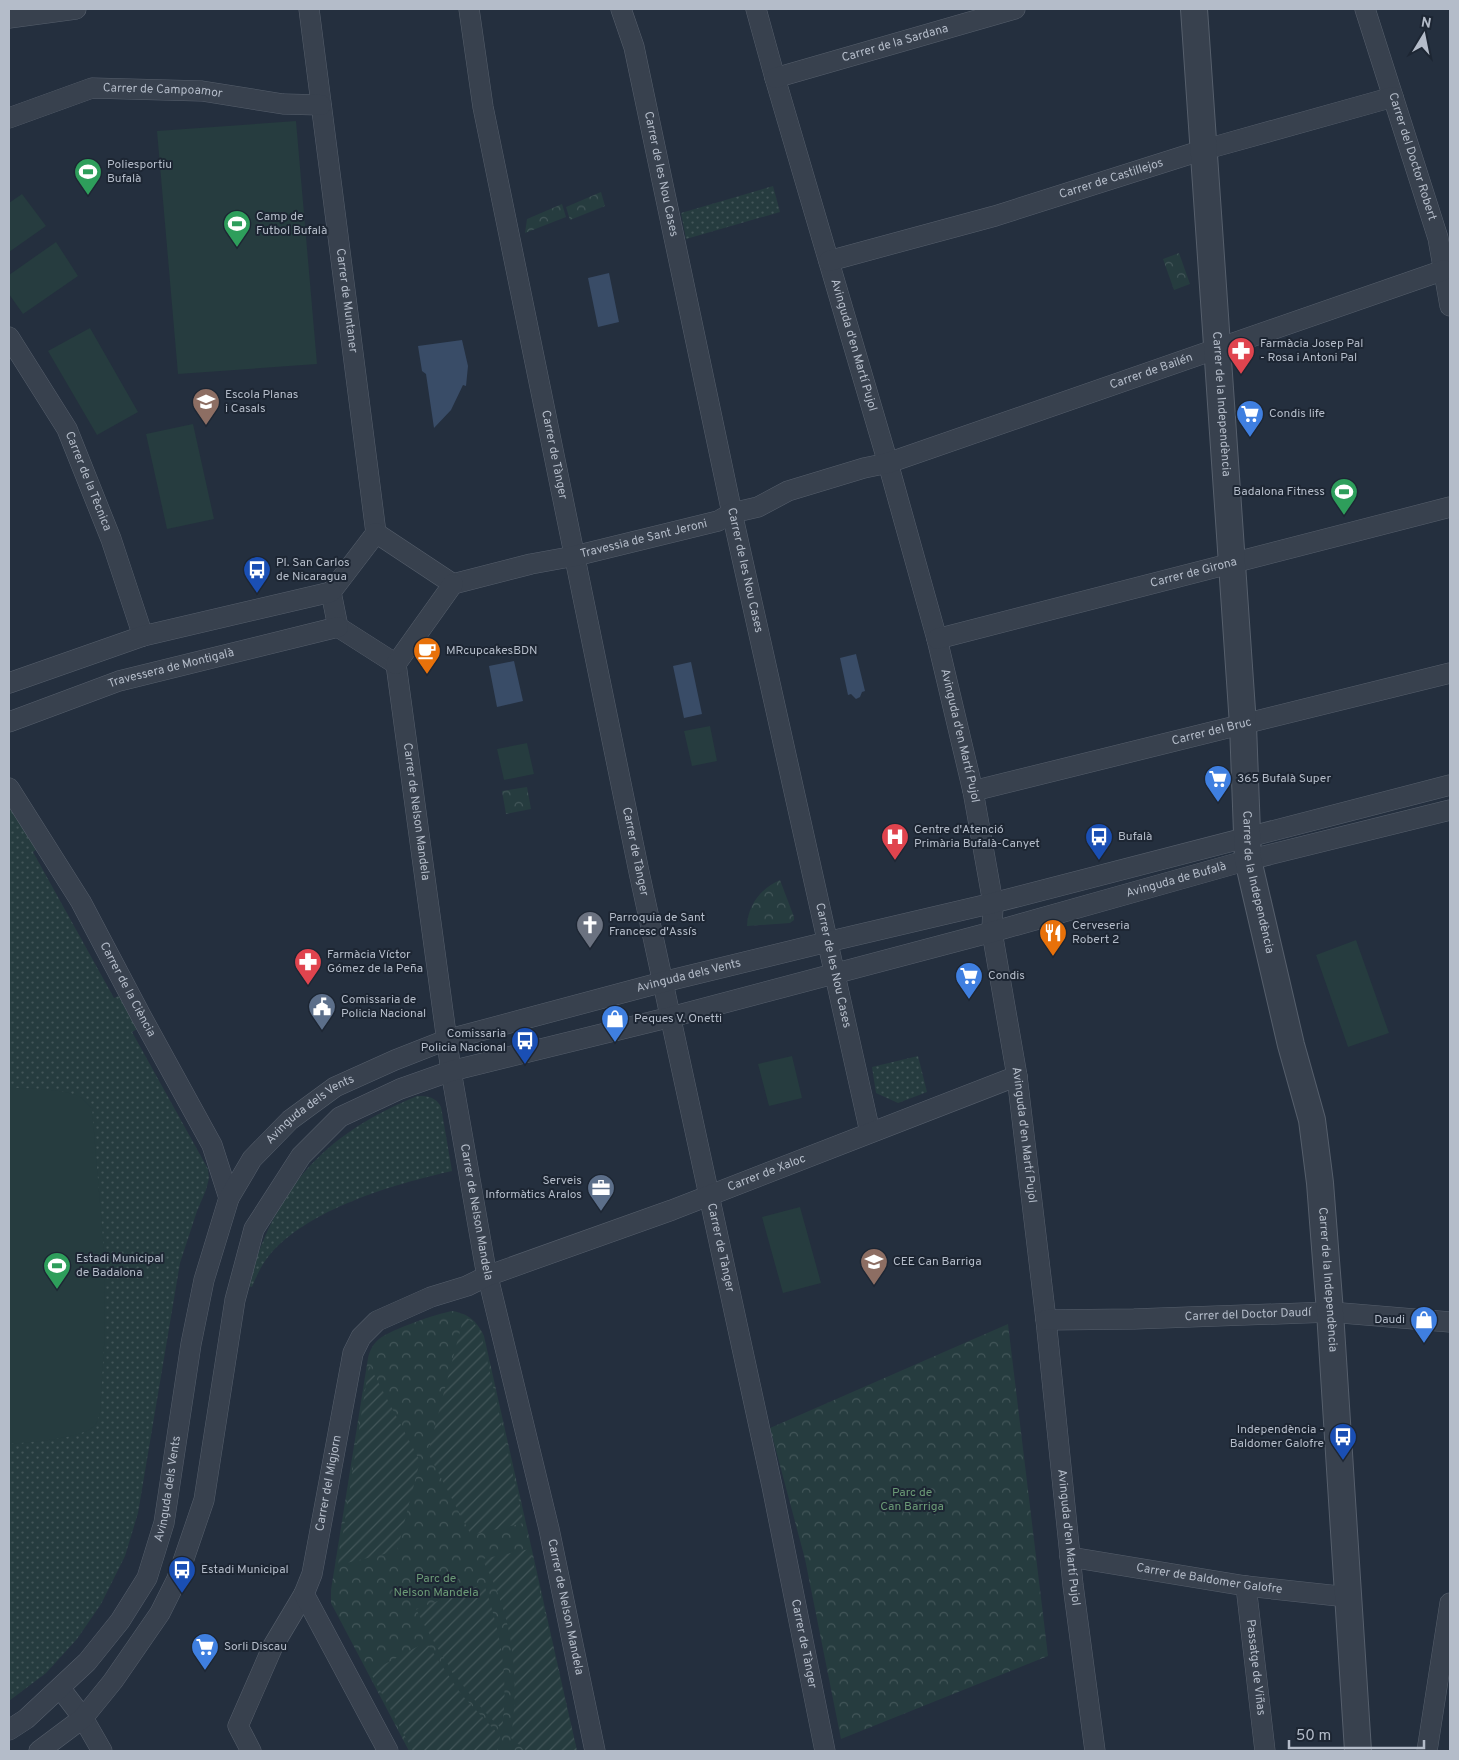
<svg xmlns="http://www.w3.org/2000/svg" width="1459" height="1760" viewBox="0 0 1459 1760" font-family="Overpass,sans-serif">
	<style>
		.grass { fill: url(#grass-dots) }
		.forest { fill: url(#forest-crowns) }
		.garden { fill: url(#garden-furrows) }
		.pitch { fill: #263c3f }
		.water { fill: #394c67 }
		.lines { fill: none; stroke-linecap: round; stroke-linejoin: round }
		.minor-casing { stroke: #565f6c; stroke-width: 21 }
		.tertiary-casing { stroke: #565f6c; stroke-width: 28 }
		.minor { stroke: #38414e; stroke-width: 20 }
		.tertiary { stroke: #38414e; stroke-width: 26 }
		.labels { text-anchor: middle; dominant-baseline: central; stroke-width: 4; stroke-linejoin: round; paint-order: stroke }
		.street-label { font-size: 12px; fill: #b4bcc9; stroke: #1d2633 }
		.poi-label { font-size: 12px; fill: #b4bcc9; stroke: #1d2633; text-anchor: start }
		.park-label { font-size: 12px; fill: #6b9a76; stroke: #1d2633 }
	</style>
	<defs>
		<pattern id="grass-dots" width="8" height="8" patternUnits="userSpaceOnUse" patternTransform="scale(1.25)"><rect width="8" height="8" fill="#263c3f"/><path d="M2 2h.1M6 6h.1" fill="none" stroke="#435659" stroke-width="1.8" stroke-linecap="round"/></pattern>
		<pattern id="forest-crowns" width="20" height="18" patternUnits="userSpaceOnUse" patternTransform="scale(1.25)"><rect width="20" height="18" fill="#263c3f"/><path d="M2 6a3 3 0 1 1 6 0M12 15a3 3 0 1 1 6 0" fill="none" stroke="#435659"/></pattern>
		<pattern id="garden-furrows" width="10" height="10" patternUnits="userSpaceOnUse" patternTransform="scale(1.25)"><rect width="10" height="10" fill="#263c3f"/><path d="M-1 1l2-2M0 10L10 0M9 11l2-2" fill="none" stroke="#435659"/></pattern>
	</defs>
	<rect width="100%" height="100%" fill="#242f3e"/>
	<path class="grass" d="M773,186L780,212L686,239L681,213Z
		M9,800L39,848L33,852L114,998L121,995L139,1028L132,1032L208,1169L209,1178L206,1190L197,1211L180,1263L138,1513L125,1556L101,1604L77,1639L46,1673L9,1701Z
		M918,1056L927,1092L898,1103L876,1093L872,1067Z
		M417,1096C428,1096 436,1097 441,1107L452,1171C395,1184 306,1209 268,1257C261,1266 256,1277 252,1287L248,1286C276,1187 323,1135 417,1096Z"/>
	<path class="forest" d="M601,192L605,206L570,220L566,207Z
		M562,204L566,217L525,233L527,219Z
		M1179,253L1190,284L1174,290L1163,259Z
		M527,787L531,809L506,814L502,791Z
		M780,880L794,917V920L790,923L747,926C748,905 761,888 780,880Z
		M452,1311C469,1314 477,1321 484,1336L577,1751H409L331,1603V1590L368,1358C370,1350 373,1344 379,1339C392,1329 436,1314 452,1311Z
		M1008,1324L1048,1656L841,1739L805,1559L770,1428Z"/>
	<path class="garden" d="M464,1316L474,1323L481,1333L524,1523L471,1535L428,1453Z
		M369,1365L420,1461L397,1551L338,1565Z
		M530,1549L577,1751H527L511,1738C520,1675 513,1615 482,1559Z
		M484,1584C501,1634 509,1676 502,1729C465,1694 439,1654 416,1609Z
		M426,1642L461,1694L500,1736L497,1751H413L370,1672Z"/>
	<path class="pitch" d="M296,121L317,364L178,374L157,131Z
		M22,194L46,226L9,252V203Z
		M56,242L78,276L23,314L9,294V275Z
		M90,328L138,412L97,435L48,351Z
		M193,424L214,519L167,529L146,434Z
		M710,726L717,761L692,766L684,731Z
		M527,743L534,774L504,780L497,749Z
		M1356,940L1389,1033L1348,1047L1316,955Z
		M792,1056L802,1098L769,1106L758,1064Z
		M9,1088C25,1088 67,1089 80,1097C84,1100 88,1105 92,1108L104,1251L105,1329L100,1413C98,1418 97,1424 93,1427C79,1439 29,1442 9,1444Z
		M800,1207L821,1283L783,1293L762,1217Z"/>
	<path class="water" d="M609,273L619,322L598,327L588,278Z
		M462,340L468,366L466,386L463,385L451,410L434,428L426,374L422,371L418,346Z
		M856,654L865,691L862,692L860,697L856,699L851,694L848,695L840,658Z
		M514,661L523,701L497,707L489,666Z
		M691,662L702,714L684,718L673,666Z"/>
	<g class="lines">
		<defs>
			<g id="minor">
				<path id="s1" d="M309,9L376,533"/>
				<path id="s2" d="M469,9L483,107L639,872L772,1486L825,1751"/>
				<path id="s3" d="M621,9L634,47L732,513L870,1132"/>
				<path id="s4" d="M756,9L775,78L888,463L937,639L973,791L993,903L992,932L1017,1076L1046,1320L1073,1585L1095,1751"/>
				<path id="s5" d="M1365,9L1438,238L1450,306"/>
				<path d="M9,18L76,9"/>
				<path id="s6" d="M775,78L1015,9"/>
				<path id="s7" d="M9,118L92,88L202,91L283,104L321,105"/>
				<path id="s8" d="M829,261L995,216L1203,150L1393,97"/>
				<path id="s9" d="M9,337L67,429L111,539L143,636"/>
				<path id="s10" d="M453,584L531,564L575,556L718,521L732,513L758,507L788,491L864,468L888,463L1444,270"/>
				<path id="s11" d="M937,639L1450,507"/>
				<path id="s12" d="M396,664L451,1071L485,1265L549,1529L595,1751"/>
				<path d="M396,664L338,627L331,592L376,533L453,584"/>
				<path d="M396,664L453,584"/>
				<path d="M9,683L143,636L331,592"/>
				<path id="s13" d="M9,722L119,681L338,627"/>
				<path id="s14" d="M9,788L81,902L140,1014L212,1145L229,1198"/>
				<path id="s15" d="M973,791L1450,673"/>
				<path id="s16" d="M1046,1320L1134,1319L1330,1312L1450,1322"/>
				<path id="s17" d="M1070,1557L1246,1586L1348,1597"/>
				<path id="s18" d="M1246,1586L1265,1751"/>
				<path d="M60,1688L83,1718L102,1751"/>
				<path id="s19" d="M9,1730L26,1719L87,1662L120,1621L147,1578L164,1523L191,1344L204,1280L229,1198L252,1159L290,1120L335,1087L395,1060L446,1040L663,982L827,942L993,903L1450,785"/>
				<path id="s20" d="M39,1751L83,1718L113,1681L160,1613L177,1579L204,1500L235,1300L254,1229L301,1156L340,1117L400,1089L451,1071L671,1017L992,932L1248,860L1450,810"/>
				<path d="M251,1751L238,1726L273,1646L304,1594"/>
				<path id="s21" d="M388,1751L304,1594L312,1574L353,1353L361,1337L377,1321L431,1297L467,1286L487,1276L672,1210L1017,1076"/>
				<path d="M1427,1751L1450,1603"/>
			</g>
			<g id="tertiary">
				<path id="s22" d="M1194,9L1243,725L1248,860L1291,1045L1312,1120L1320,1183L1330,1312L1358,1751"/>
			</g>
		</defs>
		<use href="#minor" class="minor-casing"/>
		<use href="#tertiary" class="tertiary-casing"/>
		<use href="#minor" class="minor"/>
		<use href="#tertiary" class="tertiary"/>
	</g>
	<defs>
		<symbol id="stadium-pin" viewBox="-11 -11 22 30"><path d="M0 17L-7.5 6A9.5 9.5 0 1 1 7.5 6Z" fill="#2e9e5b" stroke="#1d2633"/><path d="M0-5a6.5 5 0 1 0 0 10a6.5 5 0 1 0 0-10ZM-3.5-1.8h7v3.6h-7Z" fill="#fff"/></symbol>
		<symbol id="pharmacy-pin" viewBox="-11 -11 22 30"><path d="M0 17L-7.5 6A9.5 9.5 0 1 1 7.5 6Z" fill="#e0444e" stroke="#1d2633"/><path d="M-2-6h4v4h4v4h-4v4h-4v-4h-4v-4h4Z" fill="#fff"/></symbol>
		<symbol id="school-pin" viewBox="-11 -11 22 30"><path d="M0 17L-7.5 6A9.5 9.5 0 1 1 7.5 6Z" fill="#8d6e63" stroke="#1d2633"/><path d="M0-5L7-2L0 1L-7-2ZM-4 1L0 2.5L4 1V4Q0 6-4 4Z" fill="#fff"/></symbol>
		<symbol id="supermarket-pin" viewBox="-11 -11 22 30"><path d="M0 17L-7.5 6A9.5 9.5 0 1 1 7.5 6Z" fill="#3f7fe0" stroke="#1d2633"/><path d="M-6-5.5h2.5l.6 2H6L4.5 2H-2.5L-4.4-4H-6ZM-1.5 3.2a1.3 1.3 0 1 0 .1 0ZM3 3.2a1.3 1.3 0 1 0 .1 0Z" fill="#fff"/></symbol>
		<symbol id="bus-pin" viewBox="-11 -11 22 30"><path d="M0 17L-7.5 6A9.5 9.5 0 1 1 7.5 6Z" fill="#1a4fb4" stroke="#1d2633"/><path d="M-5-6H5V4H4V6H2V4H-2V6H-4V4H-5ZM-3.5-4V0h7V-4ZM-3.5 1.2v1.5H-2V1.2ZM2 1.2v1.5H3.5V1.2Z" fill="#fff"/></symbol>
		<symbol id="cafe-pin" viewBox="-11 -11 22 30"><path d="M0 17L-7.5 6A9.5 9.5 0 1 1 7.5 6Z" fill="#e8710a" stroke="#1d2633"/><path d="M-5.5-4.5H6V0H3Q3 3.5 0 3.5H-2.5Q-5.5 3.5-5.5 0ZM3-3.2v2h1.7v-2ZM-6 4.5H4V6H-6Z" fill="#fff"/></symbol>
		<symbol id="hospital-pin" viewBox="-11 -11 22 30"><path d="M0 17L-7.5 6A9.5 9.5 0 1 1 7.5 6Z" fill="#e0444e" stroke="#1d2633"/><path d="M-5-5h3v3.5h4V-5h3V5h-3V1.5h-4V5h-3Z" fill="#fff"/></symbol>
		<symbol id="church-pin" viewBox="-11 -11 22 30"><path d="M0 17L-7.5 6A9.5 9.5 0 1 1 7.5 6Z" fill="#6b7280" stroke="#1d2633"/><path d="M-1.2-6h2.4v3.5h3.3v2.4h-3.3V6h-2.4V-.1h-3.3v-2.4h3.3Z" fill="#fff"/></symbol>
		<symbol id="restaurant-pin" viewBox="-11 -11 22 30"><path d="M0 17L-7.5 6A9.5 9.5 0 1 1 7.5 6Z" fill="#e8710a" stroke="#1d2633"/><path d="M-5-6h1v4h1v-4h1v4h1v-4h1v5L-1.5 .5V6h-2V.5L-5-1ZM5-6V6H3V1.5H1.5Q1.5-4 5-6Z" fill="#fff"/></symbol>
		<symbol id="civic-pin" viewBox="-11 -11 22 30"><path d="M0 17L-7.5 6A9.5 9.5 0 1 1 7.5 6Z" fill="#5c6f8a" stroke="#1d2633"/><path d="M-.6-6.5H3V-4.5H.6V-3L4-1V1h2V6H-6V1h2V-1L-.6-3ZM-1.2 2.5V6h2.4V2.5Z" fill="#fff"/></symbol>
		<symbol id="shop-pin" viewBox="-11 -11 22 30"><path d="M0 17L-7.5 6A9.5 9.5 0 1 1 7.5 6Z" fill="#3f7fe0" stroke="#1d2633"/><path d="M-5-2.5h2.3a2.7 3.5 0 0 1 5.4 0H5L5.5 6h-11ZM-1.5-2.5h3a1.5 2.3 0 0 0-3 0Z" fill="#fff"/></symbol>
		<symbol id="office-pin" viewBox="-11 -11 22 30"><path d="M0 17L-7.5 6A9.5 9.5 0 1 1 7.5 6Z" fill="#5c6f8a" stroke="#1d2633"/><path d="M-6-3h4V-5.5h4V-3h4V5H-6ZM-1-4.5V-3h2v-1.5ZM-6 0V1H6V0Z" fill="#fff"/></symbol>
	</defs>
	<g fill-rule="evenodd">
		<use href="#stadium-pin" x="72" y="156" width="32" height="43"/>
		<use href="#stadium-pin" x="221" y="208" width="32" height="43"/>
		<use href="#pharmacy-pin" x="1225" y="335" width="32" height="43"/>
		<use href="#school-pin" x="190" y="386" width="32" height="43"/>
		<use href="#supermarket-pin" x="1234" y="398" width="32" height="43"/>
		<use href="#stadium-pin" x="1328" y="476" width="32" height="43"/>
		<use href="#bus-pin" x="241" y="554" width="32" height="43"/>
		<use href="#cafe-pin" x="411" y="635" width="32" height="43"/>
		<use href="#supermarket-pin" x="1202" y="763" width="32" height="43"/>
		<use href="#hospital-pin" x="879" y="821" width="32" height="43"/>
		<use href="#bus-pin" x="1083" y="821" width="32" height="43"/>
		<use href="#church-pin" x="574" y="909" width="32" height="43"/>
		<use href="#restaurant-pin" x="1037" y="917" width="32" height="43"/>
		<use href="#pharmacy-pin" x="292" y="946" width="32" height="43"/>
		<use href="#supermarket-pin" x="953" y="960" width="32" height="43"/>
		<use href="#civic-pin" x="306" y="991" width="32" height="43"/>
		<use href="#shop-pin" x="599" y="1003" width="32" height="43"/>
		<use href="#bus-pin" x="509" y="1025" width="32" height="43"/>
		<use href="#office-pin" x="585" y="1172" width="32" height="43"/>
		<use href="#school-pin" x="858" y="1246" width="32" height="43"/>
		<use href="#stadium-pin" x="41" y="1250" width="32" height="43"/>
		<use href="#shop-pin" x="1408" y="1304" width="32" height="43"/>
		<use href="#bus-pin" x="1327" y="1421" width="32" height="43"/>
		<use href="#bus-pin" x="166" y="1554" width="32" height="43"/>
		<use href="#supermarket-pin" x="189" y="1631" width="32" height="43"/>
	</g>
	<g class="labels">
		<g class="street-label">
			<text stroke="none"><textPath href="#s6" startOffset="125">Carrer de la Sardana</textPath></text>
			<text stroke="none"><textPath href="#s7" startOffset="159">Carrer de Campoamor</textPath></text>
			<text stroke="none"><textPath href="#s5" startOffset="155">Carrer del Doctor Robert</textPath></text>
			<text stroke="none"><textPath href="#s3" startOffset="170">Carrer de les Nou Cases</textPath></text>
			<text stroke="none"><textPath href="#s8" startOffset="294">Carrer de Castillejos</textPath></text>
			<text stroke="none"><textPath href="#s1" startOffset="294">Carrer de Muntaner</textPath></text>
			<text stroke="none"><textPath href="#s4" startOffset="350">Avinguda d'en Martí Pujol</textPath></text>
			<text stroke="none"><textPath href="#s10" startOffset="732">Carrer de Bailén</textPath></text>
			<text stroke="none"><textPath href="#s22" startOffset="396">Carrer de la Independència</textPath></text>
			<text stroke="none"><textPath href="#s2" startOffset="454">Carrer de Tànger</textPath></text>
			<text stroke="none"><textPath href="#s9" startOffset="165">Carrer de la Tècnica</textPath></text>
			<text stroke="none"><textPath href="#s10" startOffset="196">Travessia de Sant Jeroni</textPath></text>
			<text stroke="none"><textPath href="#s3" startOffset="575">Carrer de les Nou Cases</textPath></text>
			<text stroke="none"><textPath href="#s11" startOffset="265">Carrer de Girona</textPath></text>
			<text stroke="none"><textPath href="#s13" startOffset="171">Travessera de Montigalà</textPath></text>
			<text stroke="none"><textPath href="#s15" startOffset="246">Carrer del Bruc</textPath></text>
			<text stroke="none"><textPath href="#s4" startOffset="755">Avinguda d'en Martí Pujol</textPath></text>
			<text stroke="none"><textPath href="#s12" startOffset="149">Carrer de Nelson Mandela</textPath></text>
			<text stroke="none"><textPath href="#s2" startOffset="859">Carrer de Tànger</textPath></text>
			<text stroke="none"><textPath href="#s20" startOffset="1595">Avinguda de Bufalà</textPath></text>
			<text stroke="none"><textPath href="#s22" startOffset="876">Carrer de la Independència</textPath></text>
			<text stroke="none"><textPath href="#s3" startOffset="980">Carrer de les Nou Cases</textPath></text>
			<text stroke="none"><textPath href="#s19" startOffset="1124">Avinguda dels Vents</textPath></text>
			<text stroke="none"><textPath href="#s14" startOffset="234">Carrer de la Ciència</textPath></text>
			<text stroke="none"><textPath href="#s19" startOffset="719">Avinguda dels Vents</textPath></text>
			<text stroke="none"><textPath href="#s4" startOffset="1160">Avinguda d'en Martí Pujol</textPath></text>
			<text stroke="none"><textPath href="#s21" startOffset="882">Carrer de Xaloc</textPath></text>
			<text stroke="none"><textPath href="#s12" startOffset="554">Carrer de Nelson Mandela</textPath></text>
			<text stroke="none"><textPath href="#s2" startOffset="1264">Carrer de Tànger</textPath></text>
			<text stroke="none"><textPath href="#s22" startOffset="1281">Carrer de la Independència</textPath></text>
			<text stroke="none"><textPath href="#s16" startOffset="202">Carrer del Doctor Daudí</textPath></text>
			<text stroke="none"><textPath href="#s21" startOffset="292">Carrer del Migjorn</textPath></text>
			<text stroke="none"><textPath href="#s19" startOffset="299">Avinguda dels Vents</textPath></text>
			<text stroke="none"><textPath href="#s4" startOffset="1565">Avinguda d'en Martí Pujol</textPath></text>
			<text stroke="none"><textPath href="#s17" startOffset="141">Carrer de Baldomer Galofre</textPath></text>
			<text stroke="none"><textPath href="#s12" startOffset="959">Carrer de Nelson Mandela</textPath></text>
			<text stroke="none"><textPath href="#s2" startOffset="1669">Carrer de Tànger</textPath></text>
			<text stroke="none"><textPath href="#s18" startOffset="82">Passatge de Viñas</textPath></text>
		</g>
		<g class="poi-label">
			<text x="107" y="165">Poliesportiu<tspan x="107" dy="14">Bufalà</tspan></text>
			<text x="256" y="217">Camp de<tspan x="256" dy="14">Futbol Bufalà</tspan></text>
			<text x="1260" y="344">Farmàcia Josep Pal<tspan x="1260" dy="14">- Rosa i Antoni Pal</tspan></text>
			<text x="225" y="395">Escola Planas<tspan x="225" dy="14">i Casals</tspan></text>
			<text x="1269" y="414">Condis life</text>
			<text x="1325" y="492" text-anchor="end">Badalona Fitness</text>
			<text x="276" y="563">Pl. San Carlos<tspan x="276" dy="14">de Nicaragua</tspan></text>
			<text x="446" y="651">MRcupcakesBDN</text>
			<text x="1237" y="779">365 Bufalà Super</text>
			<text x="914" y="830">Centre d'Atenció<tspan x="914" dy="14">Primària Bufalà-Canyet</tspan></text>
			<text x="1118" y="837">Bufalà</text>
			<text x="609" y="918">Parroquia de Sant<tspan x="609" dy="14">Francesc d'Assís</tspan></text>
			<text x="1072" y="926">Cerveseria<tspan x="1072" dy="14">Robert 2</tspan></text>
			<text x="327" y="955">Farmàcia Víctor<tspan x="327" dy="14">Gómez de la Peña</tspan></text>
			<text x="988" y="976">Condis</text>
			<text x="341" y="1000">Comissaria de<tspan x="341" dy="14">Policia Nacional</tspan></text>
			<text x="634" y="1019">Peques V. Onetti</text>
			<text x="506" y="1034" text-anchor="end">Comissaria<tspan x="506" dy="14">Policia Nacional</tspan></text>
			<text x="582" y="1181" text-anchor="end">Serveis<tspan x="582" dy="14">Informàtics Aralos</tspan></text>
			<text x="76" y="1259">Estadi Municipal<tspan x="76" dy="14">de Badalona</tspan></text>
			<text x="893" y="1262">CEE Can Barriga</text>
			<text x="1405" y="1320" text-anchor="end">Daudi</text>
			<text x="1324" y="1430" text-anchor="end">Independència -<tspan x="1324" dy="14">Baldomer Galofre</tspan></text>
			<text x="201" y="1570">Estadi Municipal</text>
			<text x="224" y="1647">Sorli Discau</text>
		</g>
		<g class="park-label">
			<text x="912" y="1493">Parc de<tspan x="912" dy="14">Can Barriga</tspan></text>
			<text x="436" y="1579">Parc de<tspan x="436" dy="14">Nelson Mandela</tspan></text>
		</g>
	</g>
	<rect width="1459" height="1760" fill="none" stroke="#b4bcc9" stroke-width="20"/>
	<g transform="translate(1424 35) rotate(10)" stroke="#1d2633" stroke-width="4" paint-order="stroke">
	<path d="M0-4L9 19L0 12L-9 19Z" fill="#b4bcc9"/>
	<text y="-8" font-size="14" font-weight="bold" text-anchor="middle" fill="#b4bcc9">N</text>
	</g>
	<path d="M1289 1740v8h135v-8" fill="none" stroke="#b4bcc9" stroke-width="2.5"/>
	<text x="1296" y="1740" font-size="15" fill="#b4bcc9" stroke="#1d2633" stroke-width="4" paint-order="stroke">50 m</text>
</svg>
